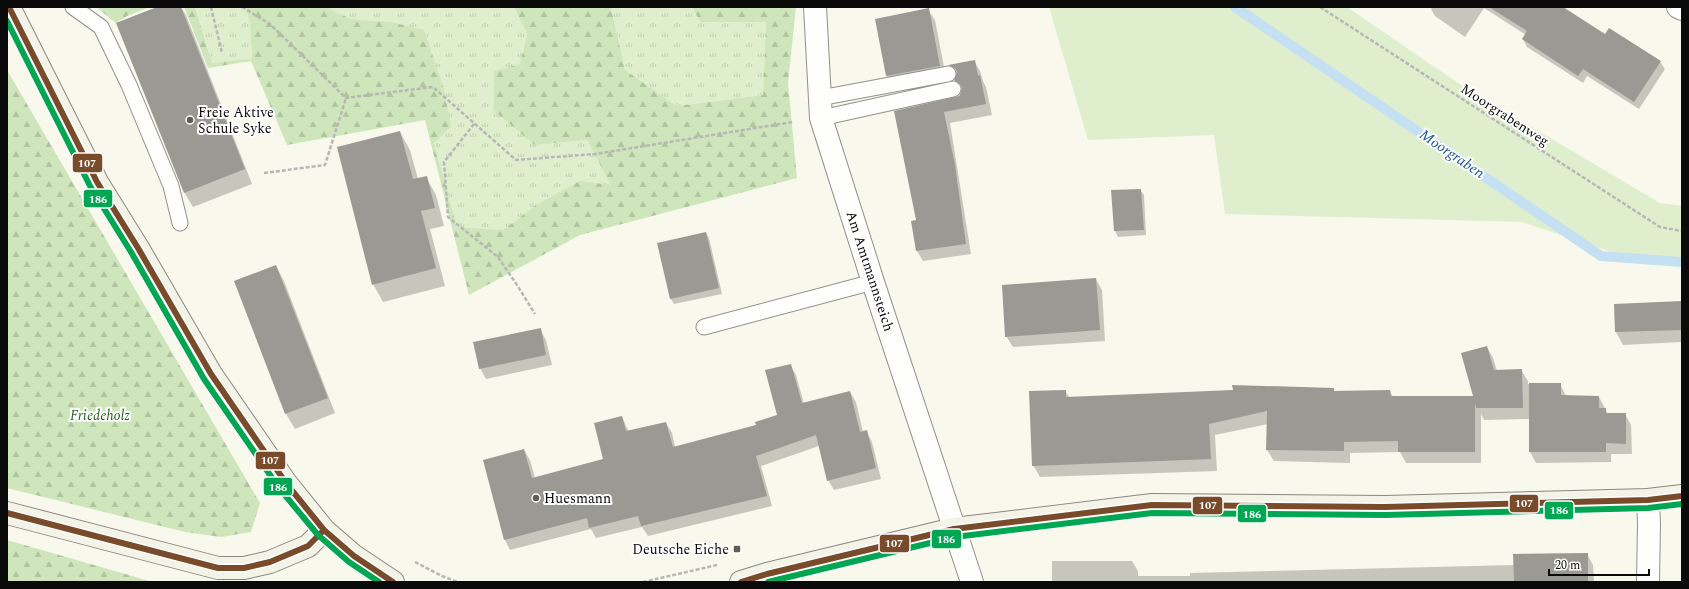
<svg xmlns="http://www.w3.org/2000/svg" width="1689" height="589" viewBox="0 0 1689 589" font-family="Spectral,serif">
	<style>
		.grass { fill: url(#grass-tufts) }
		.forest { fill: url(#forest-firs) }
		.park { fill: #dfefcd }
		.shadow { fill: #0003 }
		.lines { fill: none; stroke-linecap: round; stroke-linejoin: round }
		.stream { stroke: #c4e0f2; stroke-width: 10 }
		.building { fill: #9b9994 }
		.lane-casing { stroke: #92918c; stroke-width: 17 }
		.street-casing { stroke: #92918c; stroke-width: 24 }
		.secondary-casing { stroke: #888883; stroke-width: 24 }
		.path { stroke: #b7b7b5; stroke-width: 2.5; stroke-dasharray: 4 2; stroke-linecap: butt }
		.lane { stroke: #fefefc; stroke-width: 15 }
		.street { stroke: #fefefc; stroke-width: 22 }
		.secondary { stroke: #f3f3e7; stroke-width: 22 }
		.bus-1-casing { stroke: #fff; stroke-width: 9 }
		.bus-2-casing { stroke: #fff; stroke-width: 9 }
		.bus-1 { stroke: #7a4b2a; stroke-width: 6 }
		.bus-2 { stroke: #00a651; stroke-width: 6 }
		.poi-dot { fill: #5e5d59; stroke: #fff; stroke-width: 1.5 }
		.labels { text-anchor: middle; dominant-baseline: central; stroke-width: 4; stroke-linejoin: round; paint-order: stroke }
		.poi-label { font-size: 14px; fill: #0a0a0a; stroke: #fff; text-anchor: start }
		.street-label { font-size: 14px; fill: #0a0a0a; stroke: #fff }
		.park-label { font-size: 14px; font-style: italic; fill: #265e1d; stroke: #fff }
		.water-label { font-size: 15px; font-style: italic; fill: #185797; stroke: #fff }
		.line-badge { stroke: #fff; stroke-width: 1.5 }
		.badge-label { font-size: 11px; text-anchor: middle; font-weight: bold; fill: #fff }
	</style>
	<defs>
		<pattern id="grass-tufts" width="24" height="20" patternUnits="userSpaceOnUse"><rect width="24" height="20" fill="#dfefcd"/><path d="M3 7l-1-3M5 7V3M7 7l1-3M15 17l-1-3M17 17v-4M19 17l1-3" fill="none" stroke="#beccaf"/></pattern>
		<pattern id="forest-firs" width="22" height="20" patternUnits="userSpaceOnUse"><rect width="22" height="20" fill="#cfe6bc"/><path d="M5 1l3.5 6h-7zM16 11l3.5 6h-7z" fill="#b0c4a0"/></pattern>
	</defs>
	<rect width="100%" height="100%" fill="#f9f8ed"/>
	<path class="grass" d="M195,7H246L250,25L252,58L212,63Z
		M326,7H514L527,34L520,64L535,145L587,140L612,185L536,205L503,230L457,227L434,143L444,89L437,71L391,22L351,19Z
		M611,7H692L700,22H766L763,95L677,106L625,70Z"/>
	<path class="forest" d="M96,7H150L127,16L116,23Z
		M184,7H195L212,63L252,58L250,25L246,7H326L351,19L391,22L424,30L444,89L451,127L434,143L457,227L503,230L536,205L580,181L611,185L587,140L535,145L494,111V71L520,64L527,34L514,7H611L625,70L677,106L763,95L766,22H700L692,7H796L788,83L797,178L580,235L469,295L425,120L287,145L251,61L208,68Z
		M7,70L260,503L251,532L221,537L185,532L7,488Z
		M7,540L153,582H7Z"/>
	<path class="park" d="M1049,7H1347L1464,87L1660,203L1682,206V265L1618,254L1522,222L1225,214L1214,135L1088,140Z"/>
	<path class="shadow" d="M159,7H181L186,15L252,184L193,207L184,192Z
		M1432,7H1561L1605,36L1660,62L1665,69L1639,109L1587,76L1583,83L1527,47L1523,39L1526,35L1484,8L1465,37L1435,16L1431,9Z
		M928,10L935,20L946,77L893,87L887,76L876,20Z
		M974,61L980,71L983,81L986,87L992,115L950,123L971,254L923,261L917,251V221L895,112L959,97L962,91L955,80L956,77L949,66Z
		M400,132L410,150L418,179L426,177L436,195L444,226L430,229L445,286L383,302L373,284Z
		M1140,190L1144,195L1146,235L1118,237L1115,231L1112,191Z
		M706,233L709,238L722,294L674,304L671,299L659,243Z
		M276,266L284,281L335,413L295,429L286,414L235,281Z
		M1096,279L1102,290L1105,341L1013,347L1006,336Z
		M1682,302V342L1623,345L1616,332L1615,305Z
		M540,329L546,340L552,365L486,379L480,368Z
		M1487,347L1493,358L1497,371L1521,370L1528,381V384H1560L1566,396L1599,397L1608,414H1625L1631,425L1632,454H1611V462L1536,463L1530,452V419L1484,420L1481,414V463H1406L1400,452L1350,453V463L1274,461L1267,450L1268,424L1215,435L1217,471L1040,477L1033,465L1065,391L1070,398L1334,389L1335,392L1390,391L1393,397H1474Z
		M790,365L796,375L804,404L850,392L856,402L863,432H867L872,442L881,479L834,490L828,480L819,446L761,466L772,506L648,536L642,527L596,538L591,529L510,550L505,540L524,450L530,460L535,478L604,460L622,417L629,432L666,423L672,433L675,447L757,426L778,416Z
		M1587,554L1593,565L1594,582H1052V561H1132L1138,571V576H1190V573L1514,565Z"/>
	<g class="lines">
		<path class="stream" d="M1235,7L1601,256L1682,262"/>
	</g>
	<path class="building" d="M157,7H181L245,169L184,193L116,23Z
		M1489,7H1563L1605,34L1609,28L1661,61L1634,102L1583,69L1578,76L1522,39L1527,31Z
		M929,8L940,66L886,76L875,19Z
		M975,60L978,76L980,75L986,104L944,112L955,165L966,244L916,251L911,221L916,220L894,111L959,96L961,92L962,87L959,83L954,80L957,72L955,68L948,65Z
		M400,131L413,179L427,176L435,208L421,211L436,268L372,285L337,147Z
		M1141,189L1144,230L1114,231L1111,190Z
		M706,232L719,288L670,299L657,243Z
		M276,265L328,398L285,414L234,281Z
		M1096,278L1100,330L1005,337L1002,285Z
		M1682,301V330L1615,332L1614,304Z
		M541,328L546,355L479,369L473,342Z
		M1487,346L1494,370L1522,369L1523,408H1476L1475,403V452H1398V441L1344,442V451L1266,450L1267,411L1209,424L1211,459L1032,466L1029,391L1066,390V397L1233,390L1232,385L1334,388V391L1390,390L1391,396H1473L1461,353Z
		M791,364L802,403L850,391L860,432L867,430L876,468L827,481L816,435L756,456L767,496L641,526L638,516L589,528L587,518L504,540L483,460L524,449L532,478L603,459L594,423L622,416L626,431L666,422L673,447L756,425L755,422L777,415L765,370Z
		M1529,383H1561V395L1599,396V408H1606V413H1626V444L1606,443V452H1529Z
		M1588,553V582H1514L1513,554Z"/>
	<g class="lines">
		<defs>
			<path id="lane" d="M73,7L101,27L129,85L171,186L180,223
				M820,98L948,74
				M821,118L953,89
				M704,327L873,282"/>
			<path id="street" d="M815,7L821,118L873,282L972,582
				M1678,7L1682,9
				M1648,500L1649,524L1648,582"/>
			<path id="secondary" d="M9,7L97,182L138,248L211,374L286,483L324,530L354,556L393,582
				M7,513L218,568H244L270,562L308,546L324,530
				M741,582L767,574L954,529L1152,505L1385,507L1648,500L1682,496"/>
		</defs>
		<use href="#lane" class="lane-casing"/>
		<use href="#street" class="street-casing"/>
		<use href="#secondary" class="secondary-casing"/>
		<path class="path" d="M211,7L222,53
			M242,7L270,24L346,98L433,87L516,160L595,154L793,122
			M1320,7L1660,227L1682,231
			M712,8V7
			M474,124L444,162L448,217L498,257L517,285L535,314
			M264,173L325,165L346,98
			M415,562L442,576L458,582
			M643,582L717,565"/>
		<use href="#lane" class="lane"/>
		<use href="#street" class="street"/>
		<use href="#secondary" class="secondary"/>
		<defs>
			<path id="bus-1" d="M9,7L97,182L138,248L211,374L286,483L324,530L354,556L393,582
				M7,513L218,568H244L270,562L308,546L324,530
				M741,582L767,574L954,529L1152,505L1385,507L1648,500L1682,496"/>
			<path id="bus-2" d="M7,21L90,186L131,252L204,379L279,488L318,535L349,562L379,582
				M768,582L955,537L1152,513L1385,515L1648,508L1682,504"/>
		</defs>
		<use href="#bus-1" class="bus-1-casing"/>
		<use href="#bus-2" class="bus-2-casing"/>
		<use href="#bus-1" class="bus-1"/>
		<use href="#bus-2" class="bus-2"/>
	</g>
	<g class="poi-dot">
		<circle cx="190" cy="120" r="4"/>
		<circle cx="536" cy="498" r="4"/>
		<rect x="733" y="545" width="8" height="8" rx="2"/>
	</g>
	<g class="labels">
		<g class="poi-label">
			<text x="198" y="112">Freie Aktive<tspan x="198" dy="16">Schule Syke</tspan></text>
			<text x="544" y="498">Huesmann</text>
			<text x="729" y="549" text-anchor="end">Deutsche Eiche</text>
		</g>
		<g class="street-label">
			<text transform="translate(1505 115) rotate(33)">Moorgrabenweg</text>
			<text transform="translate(870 271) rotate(72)">Am Amtmannsteich</text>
		</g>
		<g class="park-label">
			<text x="100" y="415">Friedeholz</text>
		</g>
		<g class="water-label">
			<text transform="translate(1452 154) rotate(34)">Moorgraben</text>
		</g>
	</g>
	<g class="line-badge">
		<rect x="72" y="153" width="31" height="20" rx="4" fill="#7a4b2a"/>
		<rect x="83" y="189" width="30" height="19" rx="4" fill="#00a651"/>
		<rect x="255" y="451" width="31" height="19" rx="4" fill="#7a4b2a"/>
		<rect x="263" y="477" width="30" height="19" rx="4" fill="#00a651"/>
		<rect x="1509" y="494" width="30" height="19" rx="4" fill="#7a4b2a"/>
		<rect x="1192" y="496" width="31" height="19" rx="4" fill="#7a4b2a"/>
		<rect x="1544" y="501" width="30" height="19" rx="4" fill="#00a651"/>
		<rect x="1237" y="504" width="30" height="19" rx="4" fill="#00a651"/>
		<rect x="931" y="529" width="31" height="20" rx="4" fill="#00a651"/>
		<rect x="879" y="534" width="31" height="19" rx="4" fill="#7a4b2a"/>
	</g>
	<g class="badge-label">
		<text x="87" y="167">107</text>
		<text x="98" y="203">186</text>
		<text x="270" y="464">107</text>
		<text x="278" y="491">186</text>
		<text x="1524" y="507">107</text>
		<text x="1208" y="509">107</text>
		<text x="1559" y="514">186</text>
		<text x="1252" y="518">186</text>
		<text x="946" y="543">186</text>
		<text x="894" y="547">107</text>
	</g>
	<rect width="1689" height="589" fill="none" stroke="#0a0a0a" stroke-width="16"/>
	<path d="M1549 569v6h100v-6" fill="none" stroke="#0a0a0a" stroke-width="2"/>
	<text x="1555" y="569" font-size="12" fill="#0a0a0a" stroke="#ffffff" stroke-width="3" paint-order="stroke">20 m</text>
</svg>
